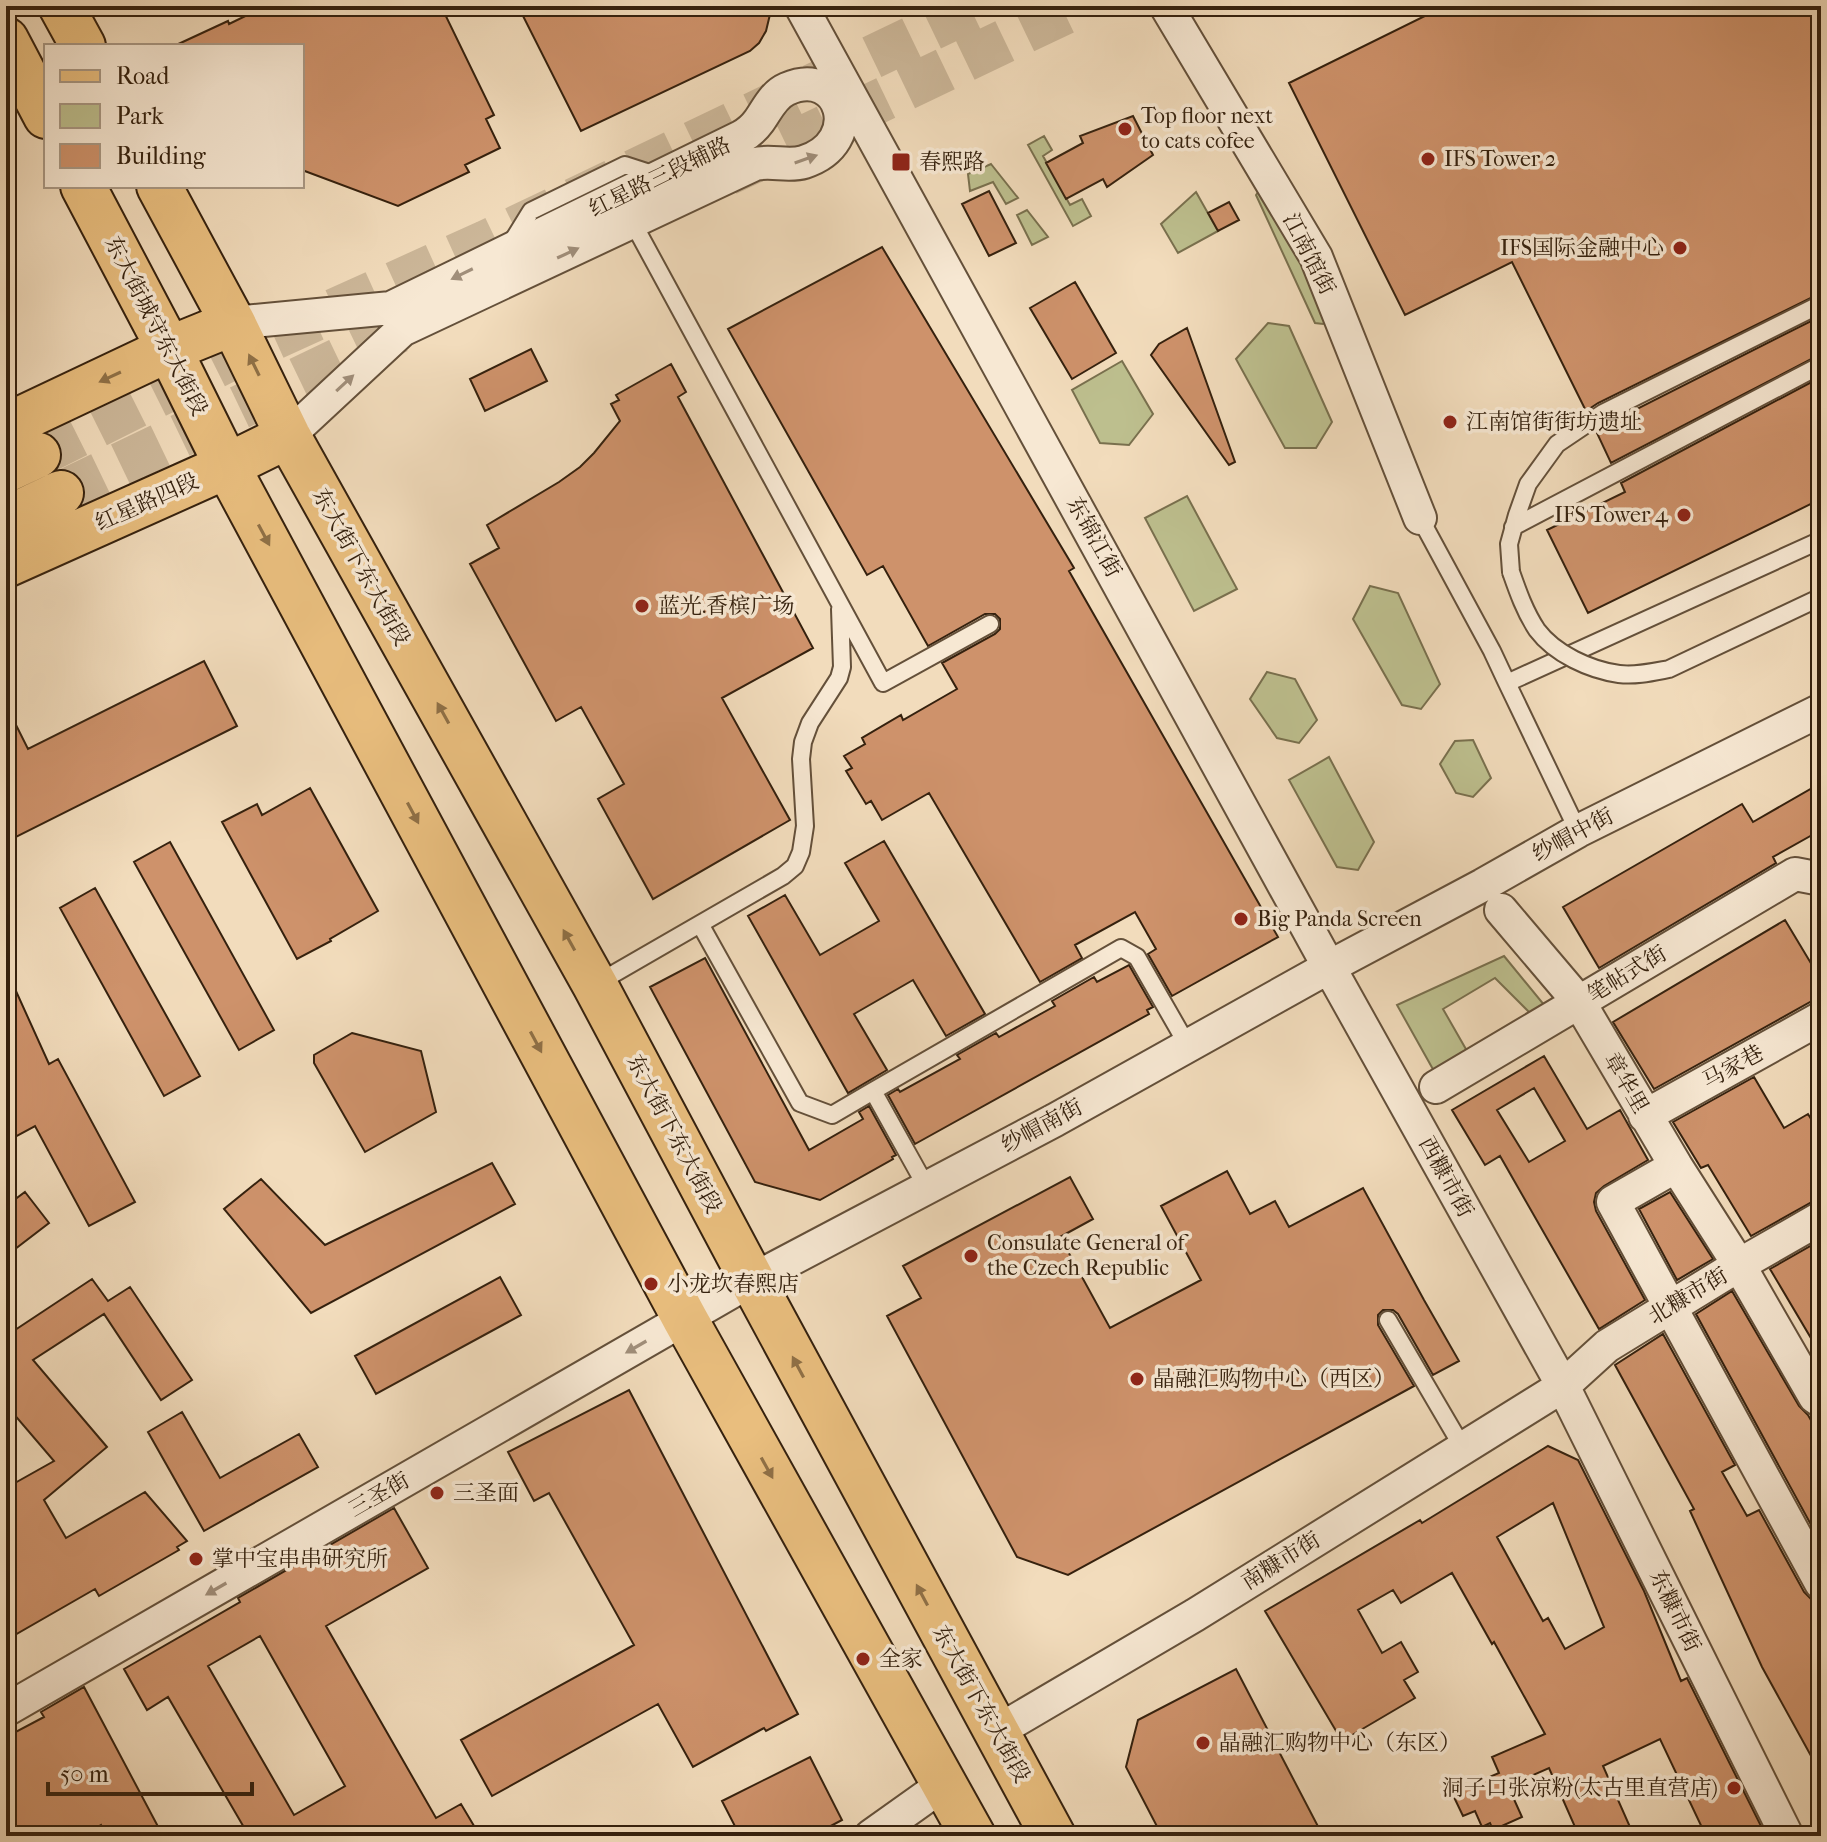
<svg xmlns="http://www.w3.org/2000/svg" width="1827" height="1842" viewBox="0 0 1827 1842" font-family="'IM FELL French Canon','Noto Serif SC',serif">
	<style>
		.green { fill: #bdbf8e; stroke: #79704e; stroke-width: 2 }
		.building { fill: #ce926b; stroke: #35210e; stroke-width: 2; fill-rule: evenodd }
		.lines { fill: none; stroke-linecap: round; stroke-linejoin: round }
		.primary-tunnel { stroke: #ccb799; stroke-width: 44; stroke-dasharray: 44 22; stroke-linecap: butt }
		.lane-casing { stroke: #64503a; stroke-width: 20 }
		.street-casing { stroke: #64503a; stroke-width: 36 }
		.primary-casing { stroke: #35210e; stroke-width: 48 }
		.lane { stroke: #f7e8d3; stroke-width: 16 }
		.street { stroke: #f7e8d3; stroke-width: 32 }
		.primary { stroke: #e9be7e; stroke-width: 44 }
		.lane-bridge-casing { stroke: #64503a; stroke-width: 20; stroke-linecap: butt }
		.lane-bridge { stroke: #f7e8d3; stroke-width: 16 }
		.oneway { fill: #a08e7a }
		.oneway2 { fill: #8f7046 }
		.poi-dot { fill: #8f2418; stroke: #f7e8d3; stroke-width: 3 }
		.labels { text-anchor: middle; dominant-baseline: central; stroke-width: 7; stroke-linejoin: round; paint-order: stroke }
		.poi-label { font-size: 22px; fill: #35210e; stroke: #f7e8d3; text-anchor: start }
		.street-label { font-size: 22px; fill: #35210e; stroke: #f7e8d3 }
	</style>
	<rect width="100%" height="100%" fill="#f2dcbc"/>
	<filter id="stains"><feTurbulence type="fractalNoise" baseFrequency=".0025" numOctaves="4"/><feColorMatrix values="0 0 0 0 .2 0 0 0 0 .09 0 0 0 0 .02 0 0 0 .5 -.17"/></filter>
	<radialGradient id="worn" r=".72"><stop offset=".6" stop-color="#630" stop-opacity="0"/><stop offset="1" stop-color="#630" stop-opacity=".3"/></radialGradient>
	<path class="green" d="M1044,136L1052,150L1043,156L1070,205L1082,199L1091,216L1073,226L1028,145Z
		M991,164L1018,198L1006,204L993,182L970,191L968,174Z
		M1261,188L1270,189L1329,316L1323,324L1315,323L1256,195Z
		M1196,192L1218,231L1178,253L1161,224Z
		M1027,210L1048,237L1032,245L1017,215Z
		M1268,323L1289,326L1332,422L1316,448H1285L1236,359Z
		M1122,361L1153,414L1129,445L1100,443L1072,390Z
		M1187,496L1237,589L1194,611L1145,518Z
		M1370,586L1398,593L1440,684L1421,709L1402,705L1353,619Z
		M1267,672L1295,679L1317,720L1299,743L1277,738L1250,699Z
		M1473,740L1491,778L1473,797L1456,793L1440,764L1455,741Z
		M1329,757L1374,842L1358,870L1337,867L1289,780Z
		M1504,956L1545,1006L1531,1014L1495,978L1443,1009L1467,1051L1434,1071L1397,1005Z"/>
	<path class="building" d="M266,6H441L494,115L486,119L500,148L465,165L469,172L398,206L302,170V46H174L228,21L229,24Z
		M518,6H772L766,31L759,43L750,51L581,131Z
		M1445,6H1821V293L1598,403L1586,411L1512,262L1405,315L1289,83Z
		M1133,116L1153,155L1107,187L1103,179L1066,199L1046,163L1083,143L1080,136Z
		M989,191L1016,243L989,256L962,204Z
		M1229,202L1239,220L1218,231L1208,213Z
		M882,247L1074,568L1069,571L1278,937L1172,996L1148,954L1156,949L1135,912L1075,945L1082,958L1040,982L929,793L882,820L871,801L866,804L846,771L852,768L844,756L865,744L862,738L901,715L903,720L957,689L942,663L995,634L1000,629V619L995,614H985L928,646L883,566L867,575L728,329Z
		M1075,282L1116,353L1072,379L1030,308Z
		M1821,316V354L1611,463L1596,431L1609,423Z
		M1187,328L1235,462L1229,465L1151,355L1159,344Z
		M531,349L547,381L485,411L470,379Z
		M671,364L686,392L678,397L813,648L722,698L790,820L653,899L598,799L624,784L581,707L556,721L470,564L499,548L487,525L559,482L580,467L594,453L620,421L611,404L619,400L616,395Z
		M1821,377V499L1588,613L1547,530L1625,492L1621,483Z
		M204,661L237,726L6,842V705L28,749Z
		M1821,783V830L1773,857L1776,863L1599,968L1563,907L1742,804L1753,822Z
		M310,788L378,911L330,939L331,941L297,959L222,822L257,804L262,815Z
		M884,841L985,1014L946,1036L913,980L854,1014L887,1070L848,1093L748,916L785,895L820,955L879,921L845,863Z
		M170,842L274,1030L239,1050L134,862Z
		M95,888L200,1076L164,1096L60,908Z
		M1785,920L1821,980V999L1812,1001L1654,1089L1613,1022Z
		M705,958L809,1150L863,1119L859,1112L869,1106L896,1155L892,1157L893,1159L820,1200L755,1182L650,987Z
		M1129,965L1153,1007L1147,1010L1149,1014L915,1144L888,1095L898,1089L900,1092L960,1059L957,1055L996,1033L999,1037L1055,1006L1052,1001L1094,977L1097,982Z
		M6,969L49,1064L58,1059L135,1202L89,1226L35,1126L15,1137L6,1121Z
		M352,1033L421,1051L436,1112L365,1152L314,1063V1055Z
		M1544,1056L1587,1129L1620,1110L1648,1160L1604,1186L1596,1193L1594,1202L1596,1211L1645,1300L1599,1329L1500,1156L1485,1165L1452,1110ZM1534,1088L1565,1141L1529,1162L1497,1110Z
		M1754,1077L1784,1128L1808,1114L1821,1135V1199L1812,1202L1751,1236L1708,1165L1701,1168L1673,1122Z
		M492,1163L515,1204L311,1313L224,1209L261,1179L325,1245Z
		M1227,1171L1250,1214L1275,1201L1289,1227L1363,1188L1424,1300L1459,1361L1433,1375L1398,1314L1393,1310H1383L1378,1315V1325L1414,1386L1068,1575L1017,1557L887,1316L921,1298L903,1266L1070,1177L1093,1219L1060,1237L1110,1328L1201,1280L1161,1206Z
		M25,1192L49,1223L6,1256V1206Z
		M1670,1192L1713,1259L1677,1280L1639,1209Z
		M1821,1240V1355L1770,1269Z
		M500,1277L521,1315L376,1394L355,1356Z
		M92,1279L108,1301L130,1287L192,1380L161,1400L104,1314L33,1360L107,1447L44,1500L66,1538L145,1492L187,1541L177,1547L179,1550L99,1596L95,1589L6,1640V1488L54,1461L6,1405V1336Z
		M1732,1291L1799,1406L1808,1415L1821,1438V1543L1696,1314Z
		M1663,1334L1735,1465L1722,1472L1747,1516L1759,1510L1804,1592L1812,1600L1821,1602V1774L1762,1667L1690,1511L1694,1509L1615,1365Z
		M629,1390L798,1714L766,1731L764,1728L693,1767L658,1704L492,1796L461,1740L634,1645L549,1493L534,1501L508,1452Z
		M182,1412L220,1478L299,1434L318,1467L204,1531L148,1432Z
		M1548,1446L1578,1460L1644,1591L1681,1681L1687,1678L1766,1836H1706L1660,1739L1603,1766L1634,1836H1579L1549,1768L1508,1786L1522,1817L1493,1830L1490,1823L1482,1827L1475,1811L1463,1816L1452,1793L1499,1773L1492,1757L1545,1734L1494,1642L1492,1644L1452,1573L1401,1603L1393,1590L1358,1610L1382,1653L1401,1642L1418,1672L1404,1680L1415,1698L1342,1741L1265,1611L1420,1520L1422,1523ZM1553,1503L1604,1627L1565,1649L1548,1618L1543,1621L1497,1537Z
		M394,1508L428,1568L326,1626L436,1818L461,1804L480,1836H249L168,1697L147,1710L124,1669L240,1602L238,1598ZM260,1636L345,1786L294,1815L208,1666Z
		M1236,1669L1287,1767L1323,1836H1162L1126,1767L1138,1720Z
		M84,1687L163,1836H106L101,1825L83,1836H19L6,1815V1737L44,1717L41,1712Z
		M810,1757L842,1820L812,1836H740L722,1801Z"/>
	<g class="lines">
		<path class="primary-tunnel" d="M727,174L1078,6
			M38,455L258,345L486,242L979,6
			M61,493L409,326"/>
		<defs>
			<path id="lane" d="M633,223L883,683L990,624
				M510,245L531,211L625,165L659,176
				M1420,518L1492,651L1507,683
				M1513,527L1821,365
				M1511,572L1509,544L1517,515L1528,484L1557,444L1603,413L1821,304
				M1578,831L1507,683L1821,540
				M700,924L800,1103L832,1115L873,1091
				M596,984L783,876L795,866L801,852L805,826L801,759L803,742L810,723L839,678L842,667L840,609
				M927,1188L873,1091L1121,948L1137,957L1188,1046
				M1388,1320L1463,1448"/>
			<path id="street" d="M801,6L1329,967L1563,1386L1787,1836
				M1166,6L1316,257L1420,518
				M233,323L391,308L741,137C748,133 754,128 759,121C767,110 773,95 787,89C842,65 866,142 804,162C788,167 772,160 755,164L402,330L288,436
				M1501,910L1579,1002L1676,1166L1739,1265L1815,1397L1821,1401
				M1436,1087L1795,874L1821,879
				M1645,1116L1821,1018
				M1676,1166L1613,1202L1821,1583
				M6,1710L752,1280L1055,1120L1329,967L1483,885L1578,831L1821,710
				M996,1732L1195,1615L1563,1386L1607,1346L1739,1265L1821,1218
				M871,1836L944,1784"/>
			<path id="primary" d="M61,6L83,46
				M6,40L46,116
				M83,186L169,349L227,466L685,1319L973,1836
				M159,186L233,323L288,436L595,985L752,1280L1053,1836
				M6,426L169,349L233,323
				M6,470L38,455
				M6,519L61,493
				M6,565L227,466L288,436"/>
		</defs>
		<use href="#lane" class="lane-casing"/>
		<use href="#street" class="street-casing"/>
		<use href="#primary" class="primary-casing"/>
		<use href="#lane" class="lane"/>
		<use href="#street" class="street"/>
		<use href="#primary" class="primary"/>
		<defs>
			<path id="lane-bridge" d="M1511,572C1518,592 1525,612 1537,630C1555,654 1590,670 1619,674C1636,676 1653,672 1669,669L1821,597"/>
		</defs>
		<use href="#lane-bridge" class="lane-bridge-casing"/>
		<use href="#lane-bridge" class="lane-bridge"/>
	</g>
	<defs><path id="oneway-solid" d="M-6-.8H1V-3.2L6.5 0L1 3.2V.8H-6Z" transform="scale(2)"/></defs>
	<g class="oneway">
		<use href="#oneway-solid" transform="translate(806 159) rotate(-19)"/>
		<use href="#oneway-solid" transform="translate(568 253) rotate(-25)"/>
		<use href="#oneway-solid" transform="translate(462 274) rotate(154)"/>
		<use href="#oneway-solid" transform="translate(345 383) rotate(-43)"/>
		<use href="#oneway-solid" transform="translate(636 1347) rotate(150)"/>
		<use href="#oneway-solid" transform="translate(216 1589) rotate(150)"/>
	</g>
	<g class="oneway2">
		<use href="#oneway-solid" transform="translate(254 365) rotate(-116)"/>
		<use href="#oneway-solid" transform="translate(110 377) rotate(155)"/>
		<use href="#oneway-solid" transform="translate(264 535) rotate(62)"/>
		<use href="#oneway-solid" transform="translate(443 713) rotate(-119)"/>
		<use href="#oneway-solid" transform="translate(413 813) rotate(62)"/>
		<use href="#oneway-solid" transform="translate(569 940) rotate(-119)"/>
		<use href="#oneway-solid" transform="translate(536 1042) rotate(62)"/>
		<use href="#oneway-solid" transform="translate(798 1367) rotate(-118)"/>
		<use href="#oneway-solid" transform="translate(767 1468) rotate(61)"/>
		<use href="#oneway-solid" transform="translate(922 1595) rotate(-118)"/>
	</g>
	<g class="poi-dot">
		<circle cx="1125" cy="129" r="8"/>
		<circle cx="1428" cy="159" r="8"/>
		<rect x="891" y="152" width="20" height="20" rx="4"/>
		<circle cx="1680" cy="248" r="8"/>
		<circle cx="1450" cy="422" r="8"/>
		<circle cx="1684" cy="515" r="8"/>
		<circle cx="642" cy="606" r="8"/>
		<circle cx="1241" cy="919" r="8"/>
		<circle cx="971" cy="1256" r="8"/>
		<circle cx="651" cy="1284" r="8"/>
		<circle cx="1137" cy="1379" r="8"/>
		<circle cx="437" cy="1493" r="8"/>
		<circle cx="196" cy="1559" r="8"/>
		<circle cx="863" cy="1659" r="8"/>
		<circle cx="1203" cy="1743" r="8"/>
		<circle cx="1734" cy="1788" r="8"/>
	</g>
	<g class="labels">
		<g class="poi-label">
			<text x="1141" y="116">Top floor next<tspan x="1141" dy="25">to cats cofee</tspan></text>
			<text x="1444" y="159">IFS Tower 2</text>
			<text x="919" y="162">春熙路</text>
			<text x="1664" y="248" text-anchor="end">IFS国际金融中心</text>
			<text x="1466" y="422">江南馆街街坊遗址</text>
			<text x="1668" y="515" text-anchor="end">IFS Tower 4</text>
			<text x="658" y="606">蓝光.香槟广场</text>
			<text x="1257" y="919">Big Panda Screen</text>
			<text x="987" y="1243">Consulate General of<tspan x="987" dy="25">the Czech Republic</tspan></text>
			<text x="667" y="1284">小龙坎春熙店</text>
			<text x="1153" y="1379">晶融汇购物中心（西区）</text>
			<text x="453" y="1493">三圣面</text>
			<text x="212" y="1559">掌中宝串串研究所</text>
			<text x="879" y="1659">全家</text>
			<text x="1219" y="1743">晶融汇购物中心（东区）</text>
			<text x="1718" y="1788" text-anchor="end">洞子口张凉粉(太古里直营店)</text>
		</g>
		<g class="street-label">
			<text transform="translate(660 177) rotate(-26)">红星路三段辅路</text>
			<text transform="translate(1309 254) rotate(63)">江南馆街</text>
			<text transform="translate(156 326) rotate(63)">东大街城守东大街段</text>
			<text transform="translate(147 502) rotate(-24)">红星路四段</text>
			<text transform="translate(1094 537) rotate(61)">东锦江街</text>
			<text transform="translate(361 567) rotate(61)">东大街下东大街段</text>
			<text transform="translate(1573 835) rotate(-28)">纱帽中街</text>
			<text transform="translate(1627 974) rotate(-31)">笔帖式街</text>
			<text transform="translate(1733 1067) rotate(-29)">马家巷</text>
			<text transform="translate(1626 1083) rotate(60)">章华里</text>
			<text transform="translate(1042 1126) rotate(-28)">纱帽南街</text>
			<text transform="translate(674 1134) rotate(62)">东大街下东大街段</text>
			<text transform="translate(1446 1177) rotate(61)">西糠市街</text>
			<text transform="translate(1688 1296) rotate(-31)">北糠市街</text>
			<text transform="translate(379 1495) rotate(-30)">三圣街</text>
			<text transform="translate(1281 1561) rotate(-32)">南糠市街</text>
			<text transform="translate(1675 1611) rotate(64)">东糠市街</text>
			<text transform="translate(981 1704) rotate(61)">东大街下东大街段</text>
		</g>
	</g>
	<rect width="1827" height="1842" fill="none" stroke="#f2dcbc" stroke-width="32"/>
	<rect x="8" y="8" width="1811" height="1826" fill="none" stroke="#35210e" stroke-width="4"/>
	<rect x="16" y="16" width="1795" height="1810" fill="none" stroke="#35210e" stroke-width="2"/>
	<rect x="44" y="44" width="260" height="144" fill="#f7e8d3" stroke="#a99884" stroke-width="2"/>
	<rect x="60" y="70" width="40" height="12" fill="#e9be7e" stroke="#a99884" stroke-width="2"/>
	<text x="116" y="84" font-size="24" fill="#35210e">Road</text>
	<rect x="60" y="104" width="40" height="24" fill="#bdbf8e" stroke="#a99884" stroke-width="2"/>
	<text x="116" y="124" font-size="24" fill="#35210e">Park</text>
	<rect x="60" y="144" width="40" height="24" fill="#ce926b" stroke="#a99884" stroke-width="2"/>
	<text x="116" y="164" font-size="24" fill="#35210e">Building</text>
	<path d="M48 1782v12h204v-12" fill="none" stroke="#35210e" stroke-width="4"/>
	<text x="60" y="1782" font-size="24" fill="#35210e" stroke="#f7e8d3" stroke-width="6" paint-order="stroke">50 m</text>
	<rect width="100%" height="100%" filter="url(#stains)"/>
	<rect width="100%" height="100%" fill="url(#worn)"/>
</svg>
